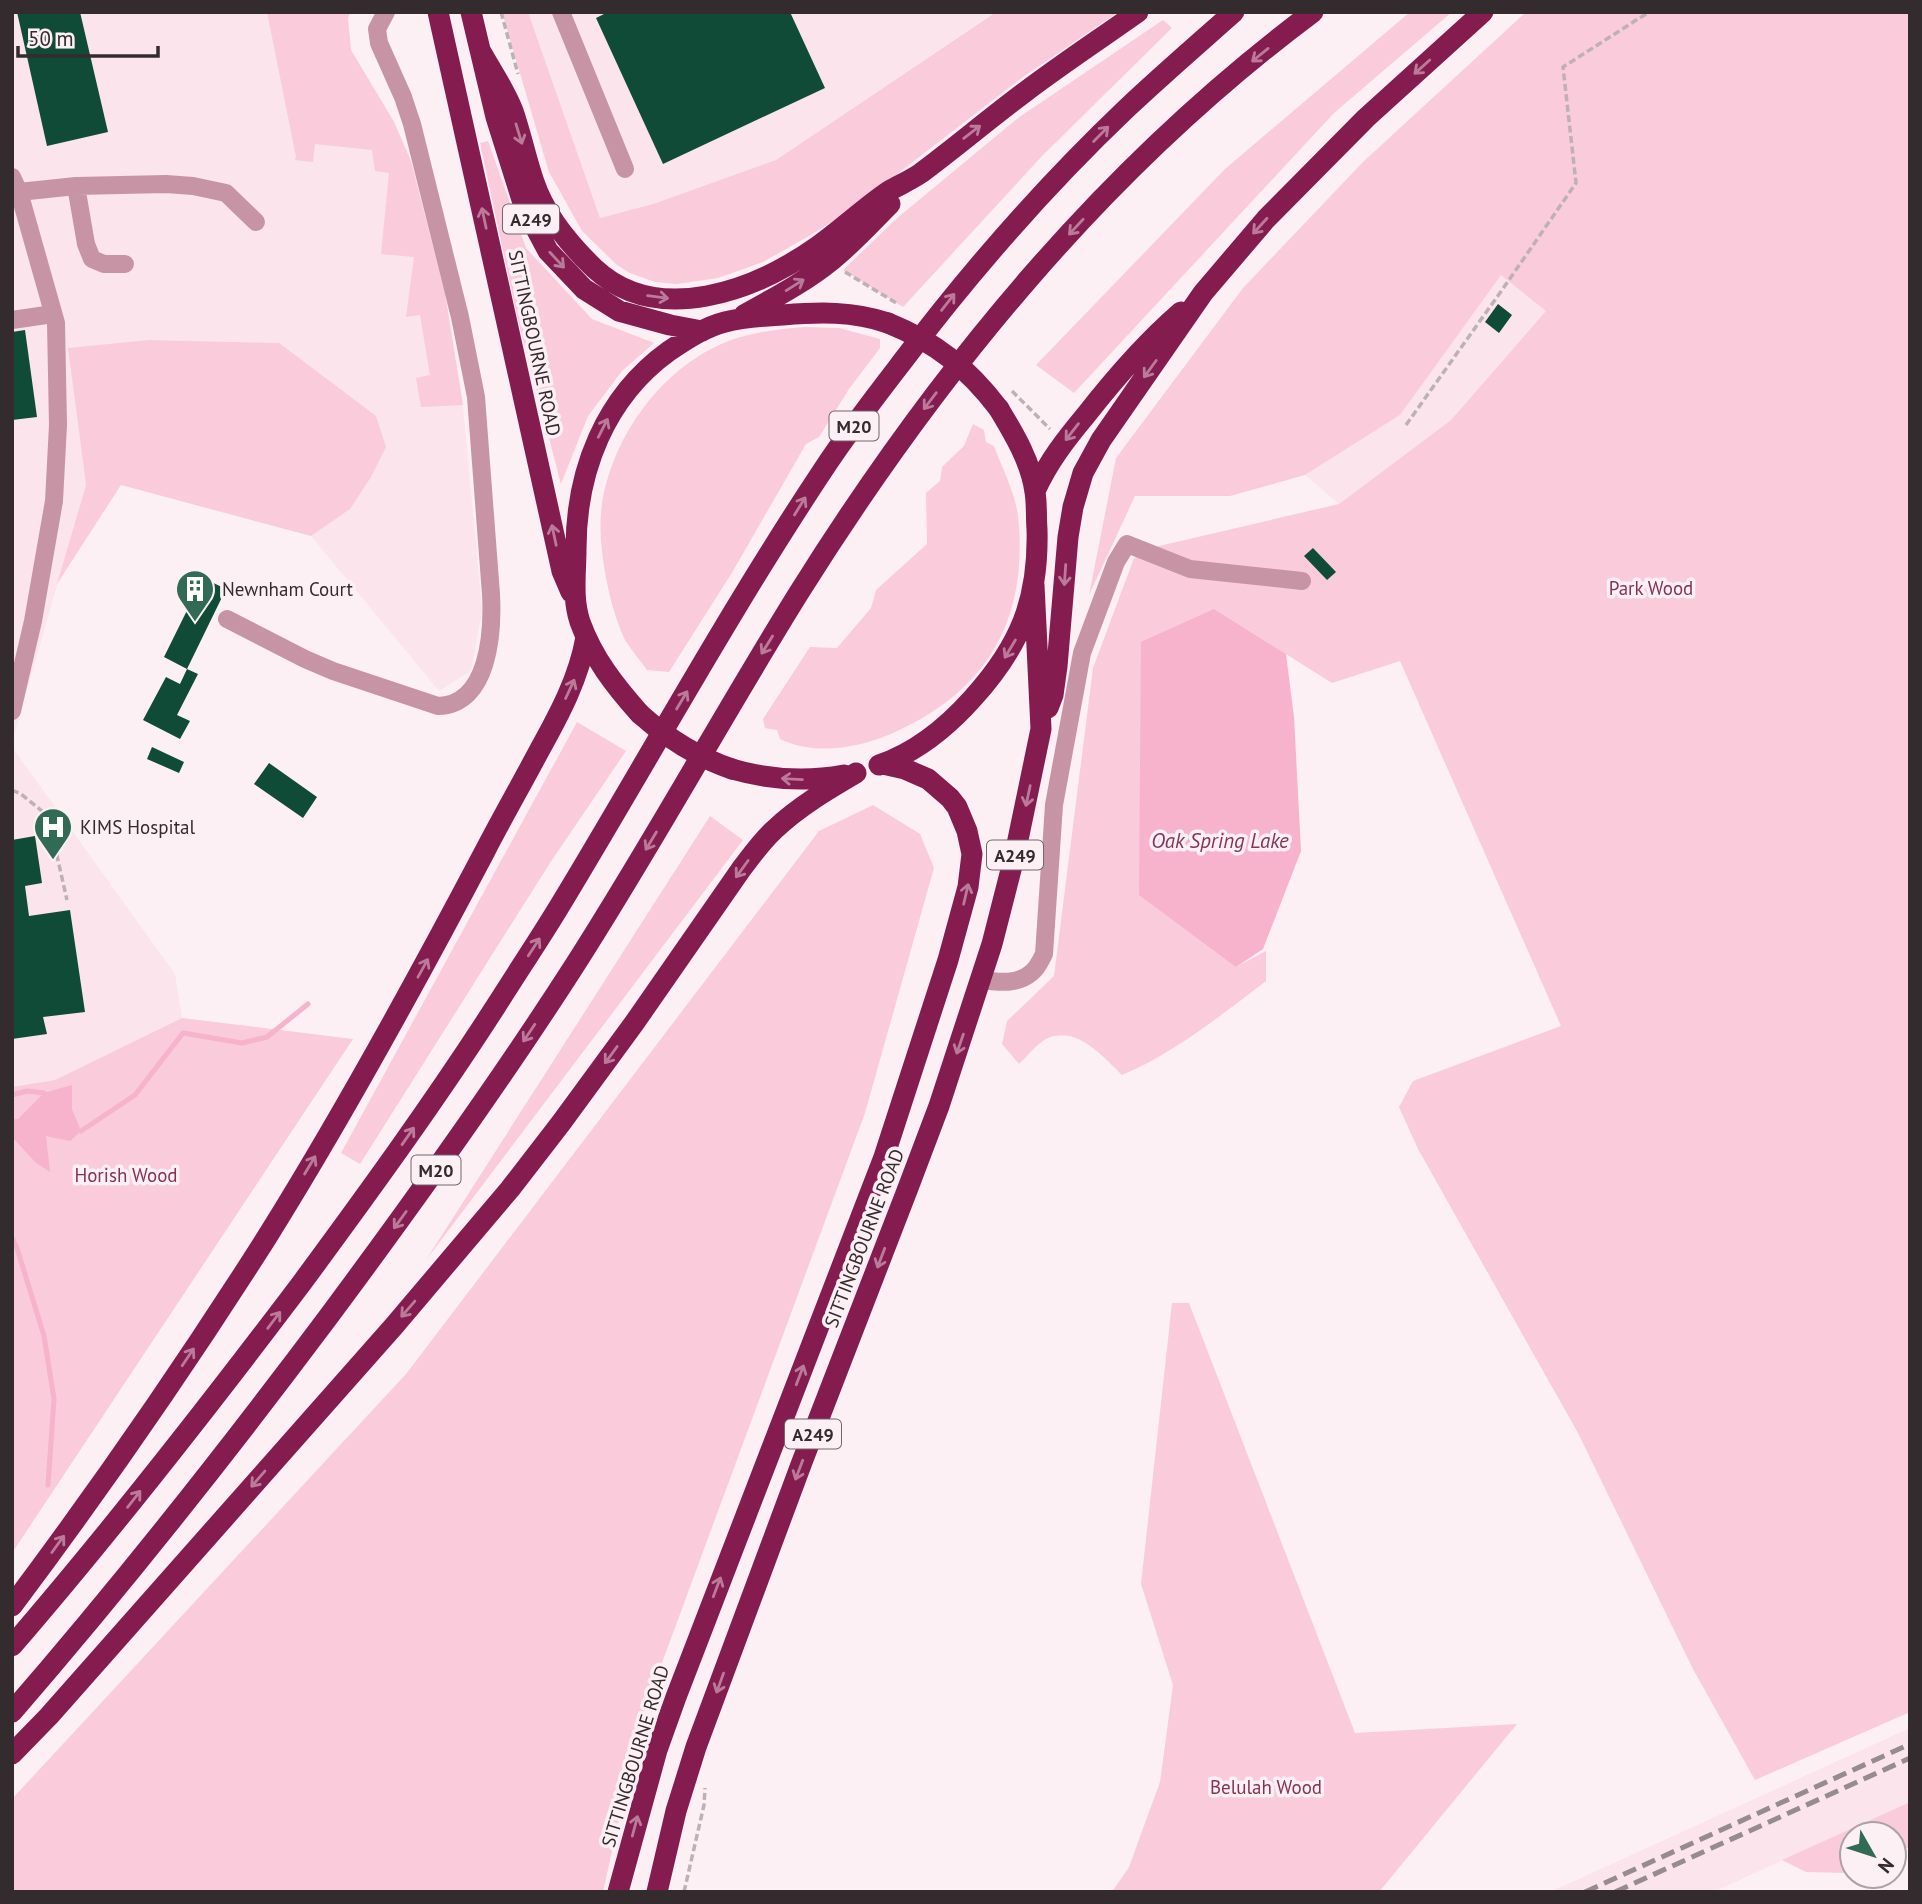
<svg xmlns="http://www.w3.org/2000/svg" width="1922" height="1904" viewBox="0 0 1922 1904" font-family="'PT Sans',sans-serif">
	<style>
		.built { fill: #fbe4ec }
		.green { fill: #f9cbdb }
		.water { fill: #f7b2cc }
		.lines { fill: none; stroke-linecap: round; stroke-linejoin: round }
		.stream { stroke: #f7b2cc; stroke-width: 5 }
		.building { fill: #104b37 }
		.path { stroke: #bdb1b5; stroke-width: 3.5; stroke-dasharray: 7 3.5; stroke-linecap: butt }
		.minor { stroke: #c794a6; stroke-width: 18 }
		.highway { stroke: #841c50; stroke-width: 21 }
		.rail { stroke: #968b8f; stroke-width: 5; stroke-dasharray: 14 7; stroke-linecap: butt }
		.highway-bridge { stroke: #841c50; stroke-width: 21 }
		.oneway { stroke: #ba7b9a }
		.labels { text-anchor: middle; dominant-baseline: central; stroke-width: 7; stroke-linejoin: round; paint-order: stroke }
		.shield { fill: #fdf0f4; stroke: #706669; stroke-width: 2 }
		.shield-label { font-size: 18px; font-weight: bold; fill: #332b2e }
		.street-label { font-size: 19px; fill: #332b2e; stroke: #fdf0f4 }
		.park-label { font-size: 19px; fill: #823356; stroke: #fdf0f4 }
		.poi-label { font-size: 19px; fill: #332b2e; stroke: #fdf0f4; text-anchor: start }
		.water-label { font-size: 21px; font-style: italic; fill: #843558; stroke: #fdf0f4 }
	</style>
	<rect width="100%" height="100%" fill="#fdf0f4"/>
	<path class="built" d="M12,12H350L348,19L351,50L394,122L411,161L445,294L463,405L482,611L471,671L439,691L311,536L350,509L279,343L148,340L68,348L86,485L12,742Z
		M528,12H995L776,160L653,204L600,218Z
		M1501,274L1546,311L1451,420L1339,504L1305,475L1400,415Z
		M12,747L175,974L182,1018L55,1080L12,1087Z
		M1910,1728V1802L1713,1892H1550Z"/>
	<path class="green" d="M267,12H350L348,19L351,50L394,122L411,161L445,294L463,405L421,407L416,378L430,375L420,315L406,317L414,257L381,254L389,173L375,171L372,150L315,144L313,162L295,160L296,157Z
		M502,12H528L600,218L653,204L776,160L996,12H1118L1023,77L849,211L809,236L763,262L718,278L677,284L655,282L630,273L617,265L582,231L549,172Z
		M1410,12H1452L1334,113L1074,393L1036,365L1225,169Z
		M1526,12H1910V1712L1755,1780L1693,1669L1578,1433L1418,1149L1399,1107L1413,1081L1561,1026L1400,661L1332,683L1214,609L1236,967L1266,951V981C1223,1014 1171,1055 1122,1075C1103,1057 1078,1026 1048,1038C1037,1043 1027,1057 1019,1064L1002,1044L1007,1021L1054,976L1093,668L1134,558L1159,546L1339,504L1451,420L1546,311L1501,275L1400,415L1305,475L1230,496H1135L1089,595L1116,458L1243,288L1363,162Z
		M1163,20L1172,28L1043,155L903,307L843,270L896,219L1018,118Z
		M488,141L526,248L592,319L654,343L622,371L588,416L561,484L517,316L480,143Z
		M804,327L839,328L880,339V348L849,389L819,437L806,444L733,571L669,672L647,670C640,660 631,650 625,640C609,607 596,541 602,504C613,434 664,365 731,340C756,332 779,329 804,327Z
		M148,340L279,343L376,416L386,447L371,477L350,509L311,536L121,485L57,584L86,485L68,348Z
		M973,424L984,430L986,442L994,446C1002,468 1015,492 1018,516C1029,619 987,692 893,733C859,748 814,756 780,739L777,730L765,728L763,719L810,647L837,648L871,608L876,590L927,544L926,493L940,481L942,467L964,446Z
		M577,722L626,751L550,863L360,1164L341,1153Z
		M873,805L920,834L934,868L865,1113L642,1717L603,1892H12V1799L406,1374L819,831Z
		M710,816L743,840L426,1260Z
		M182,1018L353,1039L12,1553V1087L55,1080Z
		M1172,1303H1189L1355,1733L1517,1724L1379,1892H1109L1114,1889L1129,1867L1160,1782L1173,1685L1141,1584Z
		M1910,1802V1847L1894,1853V1834H1852V1871L1848,1873L1806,1872L1782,1860Z"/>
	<path class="water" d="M1214,609L1286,654L1294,717L1301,851L1263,949L1236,967L1139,895L1141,642Z
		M72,1085V1109L81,1131L70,1141L46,1136L50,1172L35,1162L12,1137V1120L18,1119L44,1093Z"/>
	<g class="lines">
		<path class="stream" d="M12,1095L27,1091L44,1093
			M81,1131L135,1095L183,1033L242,1043L267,1037L308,1004
			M12,1238L17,1248L44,1336L54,1399L48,1485"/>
	</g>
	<path class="building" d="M17,12H80L108,132L47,146Z
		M608,12H790L825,88L663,164L596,18Z
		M1498,304L1512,315L1499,333L1485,322Z
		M25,330L37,417L12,420V332Z
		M1313,548L1336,572L1327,580L1304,556Z
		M203,578L226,589L187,669L164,657Z
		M187,669L198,674L177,715L190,721L180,739L143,720L166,677L180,684Z
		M152,747L184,762L179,773L147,759Z
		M269,763L317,797L303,818L254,784Z
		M35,836L42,883L25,886L29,916L70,910L85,1012L43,1017L47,1034L12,1039V840Z"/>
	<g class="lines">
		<path class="path" d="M501,12L518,74
			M845,272L898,304
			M1012,391L1050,429
			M1406,425L1502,290L1576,183L1563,67L1649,12
			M12,790L21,794L48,816L67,900
			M684,1892L704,1805L705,1788"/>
		<path class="minor" d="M561,12L625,169
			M12,177L19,192L56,323L58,425L54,501L33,621L12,711
			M76,186L86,244L92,259L104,264H125
			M12,195L19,192L76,186L166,184L193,186L226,193L256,222
			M12,320L53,314
			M227,619L305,659L333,671L438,706C489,705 493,632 491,594L476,397L460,317L412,124L403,97L379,43L377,29L386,12
			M982,980C998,982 1017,985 1031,973C1037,969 1041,960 1044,954L1054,805L1082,653L1116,562L1127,544L1190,569L1302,581"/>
		<path class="highway" d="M438,12L562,571L571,592
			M471,12L496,117L524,206L548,251L584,289L619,311L670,325L702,331
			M480,50C491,70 505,90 513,111C521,134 526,159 534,182C545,215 569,244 594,268C658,328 756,290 818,246C842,229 864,208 889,191C899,185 911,180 921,173C956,147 990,118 1025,92C1062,64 1100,39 1138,12
			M744,315C774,298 805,282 832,260C853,243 871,223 890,204
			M1035,491C1048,462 1066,439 1086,415C1115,378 1145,343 1181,312
			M1048,708L1053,695L1057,666L1068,537L1073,507L1083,473L1101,440L1203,293L1266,219L1366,118L1483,12
			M640,714C615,686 593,658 580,622C572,598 576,574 576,549C576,471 605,397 669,351C687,339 705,327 725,322C744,317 764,316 783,315C819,312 853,311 888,323
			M879,765C915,753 948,726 973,698C1020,646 1039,600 1037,529C1036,517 1037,504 1035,492C1031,462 1014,434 999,409
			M732,769C770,780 806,782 844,775
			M12,1606C102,1486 187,1363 267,1237C345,1112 416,982 485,851C502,818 521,785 539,751C559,715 579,678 586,637
			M12,1646C113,1529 208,1407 301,1284C368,1193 435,1101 496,1006C518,971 541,937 562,902C649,758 730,610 823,470C847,433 875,397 902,362C970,272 1045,186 1127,108C1162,75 1198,44 1234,12
			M12,1712C123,1584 228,1451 329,1316C413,1203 495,1089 571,971C651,847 722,716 800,591C938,371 1104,168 1313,12
			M12,1754L49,1716L394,1326L510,1189L561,1123L635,1022L742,868C752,855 762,841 774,830C798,807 827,790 856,773
			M618,1892L657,1750L676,1697L884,1157L948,960L968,887L972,854L967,831L957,807L950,798L928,779L905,769L883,764
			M657,1892L676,1811L696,1747L802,1462L908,1188L939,1106L992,944L1015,854L1041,729L1034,585"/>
		<path class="rail" d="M1585,1892L1910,1744
			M1615,1892L1910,1758"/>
		<path class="highway-bridge" d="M888,323C935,342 968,368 999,409
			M640,714C668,739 697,757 732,769"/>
	</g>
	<defs><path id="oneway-shaft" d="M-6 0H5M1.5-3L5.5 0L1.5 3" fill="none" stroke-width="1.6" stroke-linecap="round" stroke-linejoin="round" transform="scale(1.75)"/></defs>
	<g class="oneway">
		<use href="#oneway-shaft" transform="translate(1260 55) rotate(141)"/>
		<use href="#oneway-shaft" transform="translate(1422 67) rotate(138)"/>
		<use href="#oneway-shaft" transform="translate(972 132) rotate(-38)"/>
		<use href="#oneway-shaft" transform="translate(519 134) rotate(73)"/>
		<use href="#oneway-shaft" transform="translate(1101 134) rotate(-45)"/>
		<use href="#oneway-shaft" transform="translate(484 218) rotate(-102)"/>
		<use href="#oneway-shaft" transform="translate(1260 226) rotate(132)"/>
		<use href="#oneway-shaft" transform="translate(1076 227) rotate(133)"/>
		<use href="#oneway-shaft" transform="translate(557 260) rotate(47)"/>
		<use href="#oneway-shaft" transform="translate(795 285) rotate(-32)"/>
		<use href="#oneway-shaft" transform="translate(658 297) rotate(7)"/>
		<use href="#oneway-shaft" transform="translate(948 302) rotate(-52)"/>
		<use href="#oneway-shaft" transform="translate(1150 369) rotate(126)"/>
		<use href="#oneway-shaft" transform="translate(930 401) rotate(127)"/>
		<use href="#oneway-shaft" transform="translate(603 428) rotate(-63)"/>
		<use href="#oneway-shaft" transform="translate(1072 432) rotate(128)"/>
		<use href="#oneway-shaft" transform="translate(800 506) rotate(-58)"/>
		<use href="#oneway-shaft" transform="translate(554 535) rotate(-102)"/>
		<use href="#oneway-shaft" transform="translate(1065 575) rotate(94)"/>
		<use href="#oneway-shaft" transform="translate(767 645) rotate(122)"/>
		<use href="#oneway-shaft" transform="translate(1010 649) rotate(121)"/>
		<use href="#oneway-shaft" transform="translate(570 689) rotate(-65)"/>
		<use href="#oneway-shaft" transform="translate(682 700) rotate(-59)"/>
		<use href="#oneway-shaft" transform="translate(792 779) rotate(-177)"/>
		<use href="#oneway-shaft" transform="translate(1028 796) rotate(102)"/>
		<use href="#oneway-shaft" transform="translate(651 841) rotate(121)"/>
		<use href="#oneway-shaft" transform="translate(742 869) rotate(126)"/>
		<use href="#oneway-shaft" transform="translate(966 894) rotate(-77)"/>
		<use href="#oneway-shaft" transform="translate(534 947) rotate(-57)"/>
		<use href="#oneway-shaft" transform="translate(423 968) rotate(-61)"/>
		<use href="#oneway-shaft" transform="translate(529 1033) rotate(124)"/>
		<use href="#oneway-shaft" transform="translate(960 1044) rotate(109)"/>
		<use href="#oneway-shaft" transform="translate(611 1055) rotate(126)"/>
		<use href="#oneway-shaft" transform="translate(408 1136) rotate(-55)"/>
		<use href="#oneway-shaft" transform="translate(310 1165) rotate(-59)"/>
		<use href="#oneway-shaft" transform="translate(400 1220) rotate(126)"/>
		<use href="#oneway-shaft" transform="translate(881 1258) rotate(111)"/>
		<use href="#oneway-shaft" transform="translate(408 1309) rotate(131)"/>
		<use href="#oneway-shaft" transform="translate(274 1320) rotate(-53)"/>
		<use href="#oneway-shaft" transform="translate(188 1357) rotate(-56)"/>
		<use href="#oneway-shaft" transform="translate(800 1375) rotate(-69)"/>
		<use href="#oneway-shaft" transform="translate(799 1470) rotate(111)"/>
		<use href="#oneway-shaft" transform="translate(258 1479) rotate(131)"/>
		<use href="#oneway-shaft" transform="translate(134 1499) rotate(-52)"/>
		<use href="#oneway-shaft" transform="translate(58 1544) rotate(-54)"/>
		<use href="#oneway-shaft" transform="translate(717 1587) rotate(-69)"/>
		<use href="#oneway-shaft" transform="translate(720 1683) rotate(110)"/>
		<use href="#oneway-shaft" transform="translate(635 1826) rotate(-75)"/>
	</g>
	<defs>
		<symbol id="building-pin" viewBox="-11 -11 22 30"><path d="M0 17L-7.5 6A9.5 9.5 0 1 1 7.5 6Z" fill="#316b55" stroke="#fdf0f4"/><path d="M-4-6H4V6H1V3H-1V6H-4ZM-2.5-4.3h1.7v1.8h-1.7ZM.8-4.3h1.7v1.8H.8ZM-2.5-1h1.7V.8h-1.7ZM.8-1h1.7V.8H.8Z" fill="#fff"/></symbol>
		<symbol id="hospital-pin" viewBox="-11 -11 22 30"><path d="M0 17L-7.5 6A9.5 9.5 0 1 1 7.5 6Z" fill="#316b55" stroke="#fdf0f4"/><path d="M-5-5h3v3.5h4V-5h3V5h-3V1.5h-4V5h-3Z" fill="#fff"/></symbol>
	</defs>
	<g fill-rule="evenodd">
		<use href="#building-pin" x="173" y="567" width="44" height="60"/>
		<use href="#hospital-pin" x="31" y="805" width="44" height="60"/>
	</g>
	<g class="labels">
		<g class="shield">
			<rect x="503" y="204.5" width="56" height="29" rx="5"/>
			<rect x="829.5" y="411.5" width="49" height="29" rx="5"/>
			<rect x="987" y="840.5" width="56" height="29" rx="5"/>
			<rect x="411.5" y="1155.5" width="49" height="29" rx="5"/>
			<rect x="785" y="1419.5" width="56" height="29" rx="5"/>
		</g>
		<g class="shield-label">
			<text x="531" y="219">A249</text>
			<text x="854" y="426">M20</text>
			<text x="1015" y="855">A249</text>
			<text x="436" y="1170">M20</text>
			<text x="813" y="1434">A249</text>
		</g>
		<g class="street-label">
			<text transform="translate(535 343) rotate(78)">SITTINGBOURNE ROAD</text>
			<text transform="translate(864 1238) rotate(-69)">SITTINGBOURNE ROAD</text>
			<text transform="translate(635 1756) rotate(-73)">SITTINGBOURNE ROAD</text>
		</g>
		<g class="park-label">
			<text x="1651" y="588">Park Wood</text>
			<text x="126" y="1175">Horish Wood</text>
			<text x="1266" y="1787">Belulah Wood</text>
		</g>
		<g class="poi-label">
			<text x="222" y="589">Newnham Court</text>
			<text x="80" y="827">KIMS Hospital</text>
		</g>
		<g class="water-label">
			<text x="1220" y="840">Oak Spring Lake</text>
		</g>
	</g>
	<rect width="1922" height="1904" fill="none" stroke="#332b2e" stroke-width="28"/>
	<g transform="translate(1873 1855) rotate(129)"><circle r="33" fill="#fdf0f4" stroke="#aca1a5" stroke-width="2"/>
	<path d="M0-5L12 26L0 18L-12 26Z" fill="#316b55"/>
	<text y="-10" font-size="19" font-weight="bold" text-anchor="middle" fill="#332b2e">N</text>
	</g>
	<path d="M18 46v10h140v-10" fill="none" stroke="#332b2e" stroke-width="3.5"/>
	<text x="28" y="46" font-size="21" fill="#332b2e" stroke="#fdf0f4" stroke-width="5" paint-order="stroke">50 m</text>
</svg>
